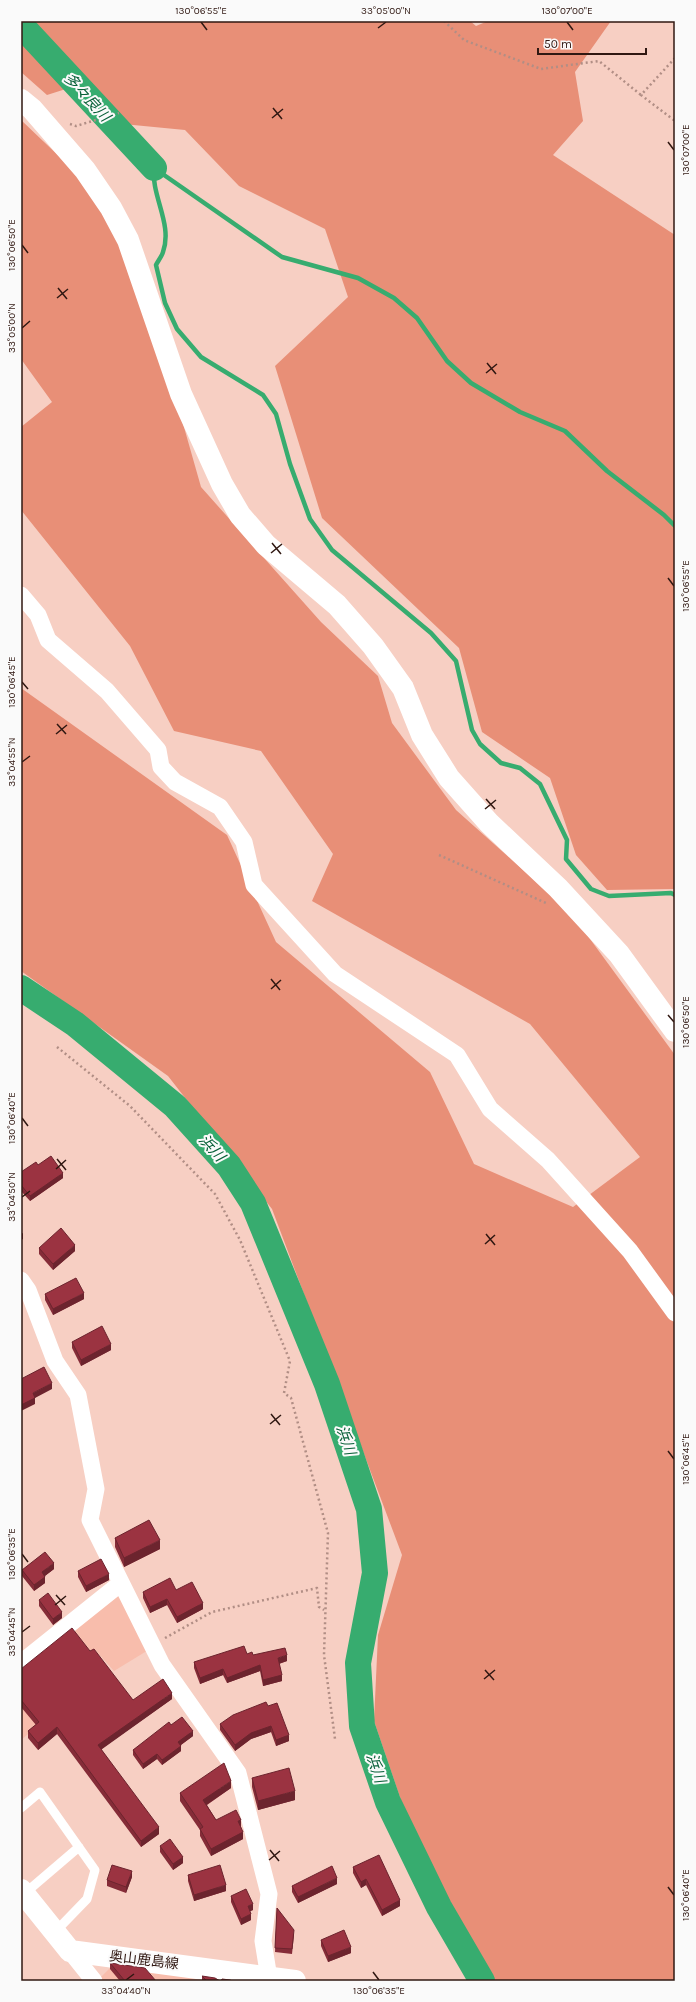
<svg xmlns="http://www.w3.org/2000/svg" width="696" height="2002" viewBox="0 0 696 2002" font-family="Karla,'Noto Sans JP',sans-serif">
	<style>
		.built { fill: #f8bdac }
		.green { fill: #e88f77 }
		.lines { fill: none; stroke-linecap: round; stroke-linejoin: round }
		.stream { stroke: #37ac6f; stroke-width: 4.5 }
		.river { stroke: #37ac6f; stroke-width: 26 }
		.path { stroke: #b18e85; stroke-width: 2.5; stroke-dasharray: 2 3; stroke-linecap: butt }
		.service { stroke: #fff; stroke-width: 9 }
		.minor { stroke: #fff; stroke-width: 17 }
		.tertiary { stroke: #fff; stroke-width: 22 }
		.secondary { stroke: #fff; stroke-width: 22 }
		.wall { fill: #852c38 }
		.shaded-wall { fill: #6c242e }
		.building { fill: #9b3341; stroke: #6c242e }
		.ticks { fill: none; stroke: #301812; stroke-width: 1.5 }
		.labels { text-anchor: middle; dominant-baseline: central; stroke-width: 4; stroke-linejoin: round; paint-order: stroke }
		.street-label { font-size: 14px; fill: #301812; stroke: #fafafa }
		.water-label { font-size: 15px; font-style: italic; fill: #096139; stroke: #fafafa }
		.neatline { fill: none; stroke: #301812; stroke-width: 1.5 }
		.ticks-label { font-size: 10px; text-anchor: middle; fill: #301812 }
	</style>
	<rect width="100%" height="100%" fill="#f7cfc3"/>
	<path class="built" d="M119,1587L150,1649L114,1671L96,1651L51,1684L65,1703L21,1740V1668Z
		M115,1963L246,1981H97Z"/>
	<path class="green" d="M32,21H470L476,26L488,21H611L575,72L583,121L553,155L675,235V889L607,890L576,855L550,778L482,732L459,648L322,518L275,366L348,297L325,229L239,186L185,130L123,124Z
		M21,43L69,88L47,95L21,72Z
		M21,120L109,204L174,392L201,487L321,622L378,676L392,723L456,810L571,913L675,1055V1981H495L417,1847L374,1721L378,1635L402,1555L272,1209L168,1076L21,971V688L227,835L276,942L430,1072L474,1164L573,1207L640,1157L530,1024L312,901L333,854L261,751L174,731L130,646L21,510V427L52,402L21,359Z"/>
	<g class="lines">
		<path class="stream" d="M154,168C151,196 173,224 163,252C162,256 158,261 156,265L165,303L177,329L201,357L263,395L276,414L290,464L310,519L332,550L431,633L456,661L472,730L480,744L501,763L520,768L540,784L567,840L566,859L591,889L609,896L671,893L675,895
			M154,168L282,257L358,278L394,298L417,318L447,361L471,383L520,412L565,431L607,471L664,515L675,526"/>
		<path class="river" d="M21,25L154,168
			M21,988L75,1024L175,1106L229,1166L253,1203L327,1384L369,1509L375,1573L358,1663L362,1726L388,1802L439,1907L482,1981"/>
		<path class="path" d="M444,21L464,40L541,69L599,61L641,95
			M675,58L641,95L675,121
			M70,124L76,126L119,113
			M439,855L546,903
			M57,1047L130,1106L215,1194L240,1240L290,1361L284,1393L291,1398L328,1533L324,1655L335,1739
			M165,1638L212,1612L317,1588L319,1607L324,1610"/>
		<path class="service" d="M21,1808L40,1792L95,1870L87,1899L55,1932
			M24,1894L79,1847"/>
		<path class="minor" d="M21,595L38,615L48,640L107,691L158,750L161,767L175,782L220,807L244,842L254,885L335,974L457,1055L490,1109L548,1160L630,1251L675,1313
			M21,1280L28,1290L55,1361L78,1395L96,1489L90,1520L162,1665L238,1773L269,1894L263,1941L269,1978L272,1981
			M21,1663L121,1583
			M70,1951L94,1981"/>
		<path class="tertiary" d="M21,100L32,109L85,170L111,208L128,240L181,394L222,484L240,515L266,545L337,605L373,646L403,688L422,735L449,778L489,823L558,888L619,954L675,1031"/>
		<path class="secondary" d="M21,1890L70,1951L295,1981"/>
	</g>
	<path class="wall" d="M38,1165L63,1178L30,1201L21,1191V1172Z
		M39,1248L75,1251L53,1270L39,1254Z
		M45,1294L84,1299L53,1315L45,1300Z
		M72,1342L111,1350L81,1366L72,1348Z
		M115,1538L160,1549L124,1567L115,1547Z
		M54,1569L45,1576V1583L34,1591L22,1576V1570Z
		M78,1571L109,1580L86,1592L78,1577Z
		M176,1590L203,1609L177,1623L167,1605L150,1613L143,1598V1592Z
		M39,1600L62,1618L53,1625L39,1606Z
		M90,1651L133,1700L172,1699L101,1749L159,1834L141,1847L57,1734L38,1750L28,1738V1731L36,1725L21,1707V1669Z
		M247,1654L287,1661L279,1664L282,1681L263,1686L260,1671L227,1683L223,1675L200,1684L194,1668V1662Z
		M268,1706L289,1741L276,1746L271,1732L251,1739L235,1751L220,1730V1724Z
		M171,1725L193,1736L181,1745V1751L162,1765L157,1759L143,1769L133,1755V1750Z
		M252,1778L295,1800L258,1810L252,1787Z
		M231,1788L207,1805L216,1820L241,1827L243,1839L211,1856L200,1836V1830L180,1801V1793Z
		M160,1846L183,1863L173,1870L160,1852Z
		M353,1867L400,1906L382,1916L366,1885L361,1888L353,1873Z
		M188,1875L226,1891L194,1901L188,1881Z
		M132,1877L126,1893L107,1886V1880Z
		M337,1884L298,1903L292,1892V1886Z
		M231,1896L253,1910L250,1911L251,1920L241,1925L231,1902Z
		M277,1908L294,1935L292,1954L275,1952Z
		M321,1940L351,1953L328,1962L321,1946Z
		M110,1963L156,1981H120L110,1969Z
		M202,1976L220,1981H202Z"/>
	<path class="shaded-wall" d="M63,1173V1178L30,1201V1196Z
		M23,1233V1239L21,1240V1234Z
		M75,1245V1251L53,1270V1264Z
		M84,1293V1299L53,1315V1309Z
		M111,1344V1350L81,1366V1360Z
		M52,1383V1389L35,1398V1404L21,1411V1405L33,1393Z
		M160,1540V1549L124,1567V1558Z
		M54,1563V1569L42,1578V1572Z
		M109,1574V1580L86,1592V1586Z
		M45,1577V1583L34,1591V1585Z
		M167,1599V1605L150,1613V1607Z
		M203,1603V1609L177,1623V1617Z
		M62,1612V1618L53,1625V1619Z
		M287,1655V1661L278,1664V1658Z
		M260,1665V1671L227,1683V1678Z
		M223,1669V1675L200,1684V1678Z
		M282,1675V1681L263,1686V1680Z
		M172,1693V1699L98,1752V1745Z
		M271,1726V1732L251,1739L235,1751V1745L251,1733Z
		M57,1727V1734L38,1750V1743Z
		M193,1731V1736L178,1747V1742Z
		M289,1735V1741L276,1746V1740Z
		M181,1746V1751L162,1765V1760Z
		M157,1754V1759L143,1769V1764Z
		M231,1781V1788L203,1807V1800Z
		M295,1791V1800L258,1810V1801Z
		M241,1820V1827L238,1829V1821Z
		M159,1827V1834L141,1847V1841Z
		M243,1832V1839L211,1856V1849Z
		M183,1857V1863L173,1870V1864Z
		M132,1871V1877L126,1893V1887Z
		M337,1878V1884L298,1903V1897Z
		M366,1879V1885L361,1888V1882Z
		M226,1885V1891L194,1901V1895Z
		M400,1900V1906L382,1916V1910Z
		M253,1904V1910L248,1912V1906Z
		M251,1914V1920L241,1925V1919Z
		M351,1947V1953L328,1962V1956Z"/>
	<path class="building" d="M51,1156L63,1173L30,1196L21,1185V1172L36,1162L38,1165Z
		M61,1228L75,1245L53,1264L39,1248Z
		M76,1278L84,1293L53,1309L45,1294Z
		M102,1326L111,1344L81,1360L72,1342Z
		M44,1367L52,1383L33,1393L35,1398L21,1405V1379Z
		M149,1520L160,1540L124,1558L115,1538Z
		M45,1552L54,1563L42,1572L45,1577L34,1585L22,1570Z
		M101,1559L109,1574L86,1586L78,1571Z
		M170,1578L176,1590L192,1582L203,1603L177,1617L167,1599L150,1607L143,1592Z
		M48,1593L62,1612L53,1619L39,1600Z
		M72,1628L90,1651L94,1649L133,1700L163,1679L172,1693L98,1745L159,1827L141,1841L57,1727L38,1743L28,1731L39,1722L21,1700V1669Z
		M244,1646L247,1654L252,1652L253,1655L285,1648L287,1655L278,1658L282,1675L263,1680L260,1665L227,1678L223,1669L200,1678L194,1662Z
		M266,1702L268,1706L277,1703L289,1735L276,1740L271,1726L251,1733L235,1745L220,1724L233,1715Z
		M182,1717L193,1731L178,1742L181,1746L162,1760L157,1754L143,1764L133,1750L169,1722L171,1725Z
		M224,1763L231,1781L203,1800L216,1820L236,1810L241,1820L238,1821L243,1832L211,1849L200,1829L203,1827L180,1793Z
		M289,1768L295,1791L258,1801L252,1778Z
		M170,1839L183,1857L173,1864L160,1846Z
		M379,1855L400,1900L382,1910L366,1879L361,1882L353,1867Z
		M112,1865L132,1871L126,1887L107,1880Z
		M220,1865L226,1885L194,1895L188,1875Z
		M332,1866L337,1878L298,1897L292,1886Z
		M246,1889L253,1904L248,1906L251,1914L241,1919L231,1896Z
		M277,1908L294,1930L292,1949L275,1948Z
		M344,1930L351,1947L328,1956L321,1940Z
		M110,1963L145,1968L156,1981H125Z
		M202,1976L215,1978L220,1981H207Z
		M222,1979L230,1980L233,1981H221Z"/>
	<path class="ticks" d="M201,22L207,30M567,22L573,30M378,28L386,22M273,108L282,119M272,118L283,109M668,142L674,150M22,245L28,253M58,288L67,299M57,298L68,289M22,328L30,321M487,363L496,374M486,373L497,364M272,543L281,554M271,553L282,544M668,578L674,586M22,682L28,689M57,724L66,734M56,734L67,725M22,762L30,756M486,799L495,809M485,809L496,800M271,979L280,990M271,989L281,980M668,1015L674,1022M22,1118L28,1126M57,1159L66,1170M56,1169L66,1160M22,1197L30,1191M486,1234L495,1245M485,1244L495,1235M271,1414L280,1425M270,1424L281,1415M668,1451L674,1459M22,1554L28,1562M56,1595L65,1605M55,1605L66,1596M22,1632L30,1626M485,1670L494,1680M484,1679L495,1670M270,1850L279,1861M269,1860L280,1851M668,1887L674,1895M373,1972L379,1980M126,1980L134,1974"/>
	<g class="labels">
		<g class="street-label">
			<text transform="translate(144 1960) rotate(7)">奥山鹿島線</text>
		</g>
		<g class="water-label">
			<text transform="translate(87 97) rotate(47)">多々良川</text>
			<text transform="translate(212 1148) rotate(48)">浜川</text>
			<text transform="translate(346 1440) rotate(71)">浜川</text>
			<text transform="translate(376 1768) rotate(71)">浜川</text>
		</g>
	</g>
	<rect width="696" height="2002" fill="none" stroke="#fafafa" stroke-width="44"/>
	<path d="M538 48v6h108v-6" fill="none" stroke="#301812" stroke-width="2"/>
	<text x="544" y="48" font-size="12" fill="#301812" stroke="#fafafa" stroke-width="3" paint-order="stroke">50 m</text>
	<rect x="22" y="22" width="652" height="1958" class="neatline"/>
	<g class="ticks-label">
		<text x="201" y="14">130°06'55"E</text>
		<text x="386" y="14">33°05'00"N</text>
		<text x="567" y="14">130°07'00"E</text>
		<text transform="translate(685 150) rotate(-90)" y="4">130°07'00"E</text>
		<text transform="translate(11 245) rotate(-90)" y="4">130°06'50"E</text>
		<text transform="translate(11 328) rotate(-90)" y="4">33°05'00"N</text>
		<text transform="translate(685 586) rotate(-90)" y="4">130°06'55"E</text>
		<text transform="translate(11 682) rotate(-90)" y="4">130°06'45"E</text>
		<text transform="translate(11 762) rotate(-90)" y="4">33°04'55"N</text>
		<text transform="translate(685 1022) rotate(-90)" y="4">130°06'50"E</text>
		<text transform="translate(11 1118) rotate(-90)" y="4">130°06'40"E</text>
		<text transform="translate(11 1197) rotate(-90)" y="4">33°04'50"N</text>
		<text transform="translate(685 1459) rotate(-90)" y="4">130°06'45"E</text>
		<text transform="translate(11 1554) rotate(-90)" y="4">130°06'35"E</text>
		<text transform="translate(11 1632) rotate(-90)" y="4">33°04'45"N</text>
		<text transform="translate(685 1895) rotate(-90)" y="4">130°06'40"E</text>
		<text x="126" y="1994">33°04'40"N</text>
		<text x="379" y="1994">130°06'35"E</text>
	</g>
</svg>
